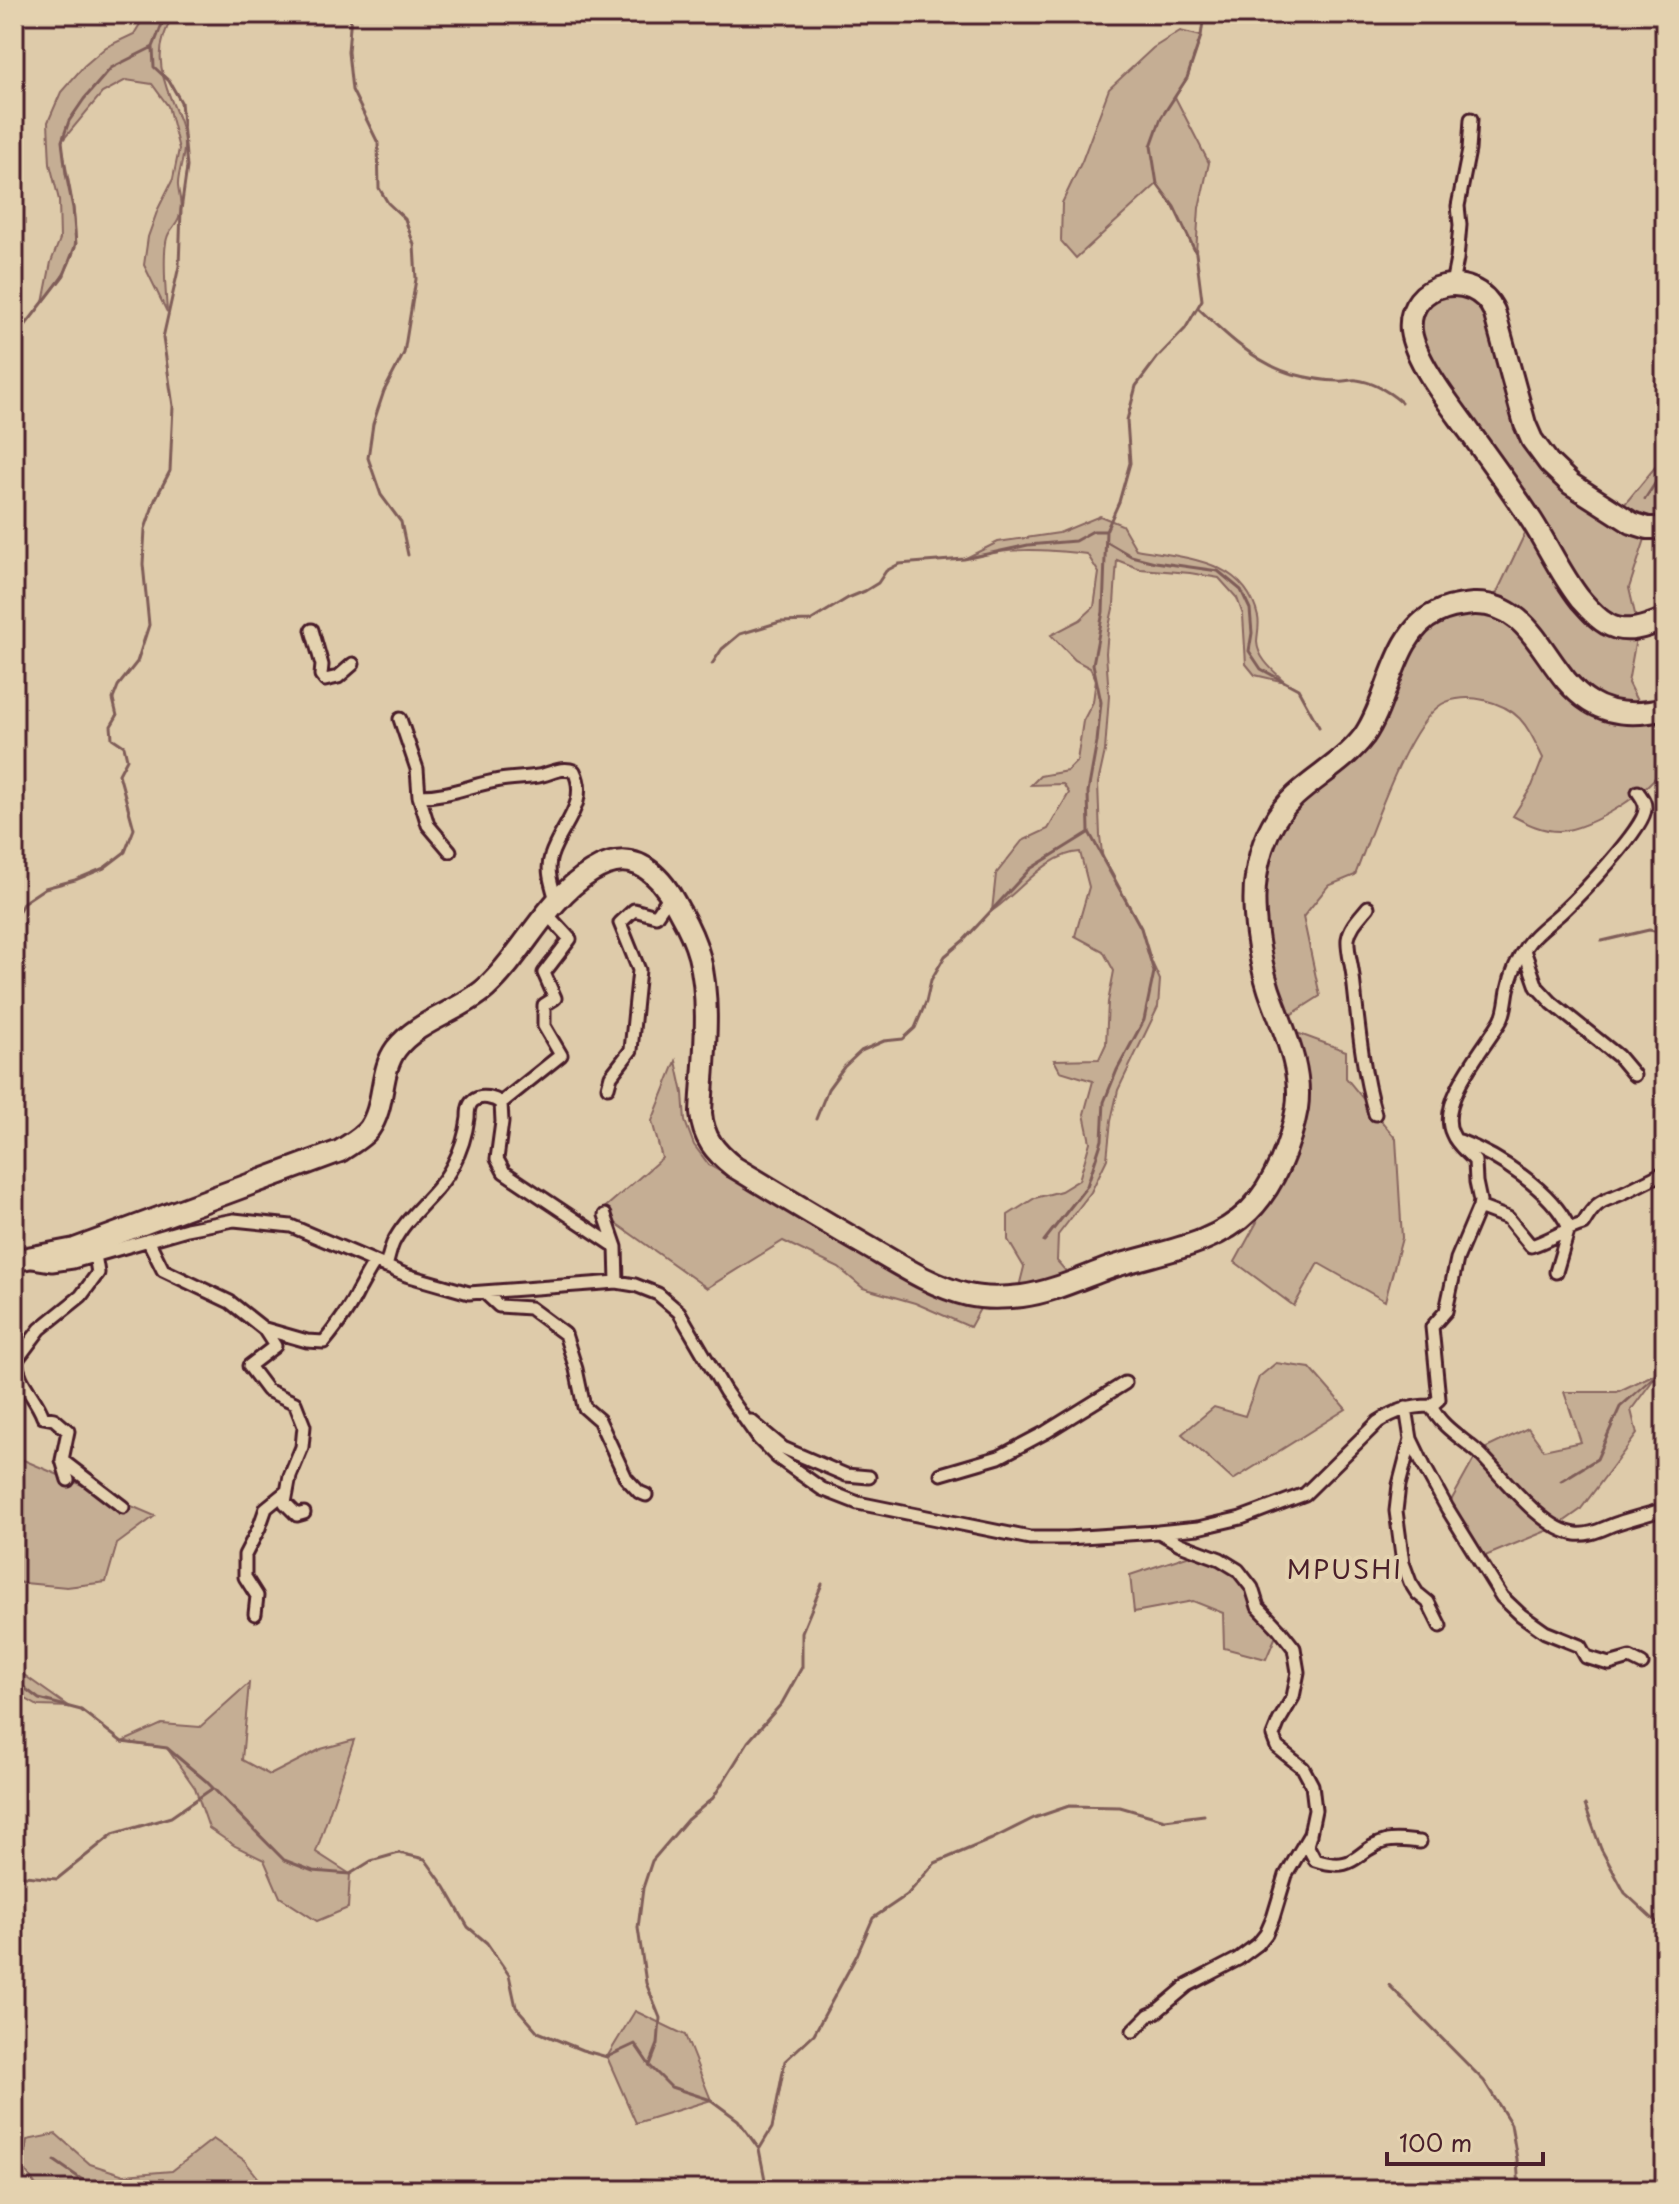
<svg xmlns="http://www.w3.org/2000/svg" width="1679" height="2204" viewBox="0 0 1679 2204" font-family="'Playpen Sans',sans-serif">
	<style>
		.green { fill: #c5ae94; stroke: #886660; stroke-width: 2 }
		.lines { fill: none; stroke-linecap: round; stroke-linejoin: round }
		.stream { stroke: #7f5d59; stroke-width: 3 }
		.street-casing { stroke: #4a1f2b; stroke-width: 17 }
		.highway-casing { stroke: #4a1f2b; stroke-width: 26 }
		.street { stroke: #e4d2af; stroke-width: 11 }
		.highway { stroke: #e4d2af; stroke-width: 20 }
		.labels { text-anchor: middle; dominant-baseline: central; stroke-width: 8; stroke-linejoin: round; paint-order: stroke }
		.quarter-label { font-size: 26px; letter-spacing: 2px; fill: #4a1f2b; stroke: #e4d2af }
	</style>
	<rect width="100%" height="100%" fill="#decbaa"/>
	<filter id="ink" filterUnits="userSpaceOnUse"><feTurbulence type="fractalNoise" baseFrequency=".0125" numOctaves="2"/><feDisplacementMap in="SourceGraphic" scale="16" xChannelSelector="R" yChannelSelector="G"/><feConvolveMatrix kernelMatrix="1 2 1 2 8 2 1 2 1" color-interpolation-filters="sRGB"/></filter>
	<g filter="url(#ink)">
		<path class="green" d="M146,14H174C155,46 158,69 172,102C178,116 184,130 184,144C185,158 177,175 178,186C179,197 183,205 179,217C177,224 169,230 167,238C162,254 166,294 167,312L144,265L148,237L158,209L173,179L179,149L168,106L152,84L126,80L102,93L62,141C65,172 78,213 75,242C74,265 55,286 43,303L51,262L60,239L59,200L50,164L48,122L61,92L84,66L106,47L134,34Z
			M1180,31L1201,36L1187,78L1175,97L1209,163L1199,208L1196,253L1174,207L1157,184L1076,258L1061,241L1062,203L1082,161L1109,89L1153,48Z
			M1446,281L1472,289L1488,304L1497,326L1507,374L1524,435L1549,469L1574,490L1627,524L1624,505L1665,455V501L1648,530L1629,588L1638,627L1628,683L1645,717L1665,713C1665,724 1668,753 1665,762C1656,790 1587,831 1559,831C1542,831 1528,824 1513,816L1532,786L1543,758C1527,726 1521,709 1484,700C1471,697 1454,697 1442,704C1407,725 1371,835 1355,875L1328,886L1303,917L1320,996L1275,1025L1346,1051V1078L1396,1139L1402,1238L1385,1301L1318,1263L1294,1306L1235,1262L1257,1222L1240,1210L1266,1173L1284,1122L1289,1076L1263,979L1255,935L1250,894L1253,858L1262,830L1283,803L1344,754L1365,721L1409,629L1434,610L1462,603L1489,609L1529,525L1506,489L1439,395L1423,368L1411,338L1409,312L1426,290Z
			M1100,516L1122,525L1136,549C1185,558 1245,559 1258,617C1260,626 1257,634 1257,642C1258,659 1274,671 1285,682L1255,675L1246,664L1243,615L1237,598L1219,578L1190,573L1140,569L1117,560L1114,604L1108,631L1106,653L1109,696L1105,751L1098,783L1100,836L1103,861L1141,928L1149,956L1160,980L1158,1007L1118,1090L1111,1121L1107,1159L1091,1192L1058,1235L1057,1261L1071,1277L1017,1295L1024,1267L1008,1240V1215L1035,1198L1061,1191L1079,1180L1090,1142L1084,1114L1093,1081L1060,1071L1054,1060L1099,1059L1106,1044L1108,1002L1114,971L1103,951L1075,936L1089,887L1080,852C1048,853 1018,893 992,911L996,874L1022,841L1048,829L1069,793L1063,784L1031,785L1040,776L1067,771L1077,761L1083,721L1093,702L1096,679L1090,668L1075,660L1051,635L1080,620L1094,607L1099,573L1087,554C1041,549 1009,547 964,559L998,542L1059,533Z
			M676,1061L683,1093L685,1121L694,1145L709,1165L890,1269L949,1299L981,1307L970,1327L915,1303L863,1288L839,1268L783,1241L707,1288L600,1212L662,1158L652,1121Z
			M1276,1363L1310,1368L1346,1409L1233,1480L1182,1434L1214,1407L1245,1416L1259,1377Z
			M1659,1372L1631,1410L1637,1434L1580,1510L1556,1527L1478,1559L1447,1508L1478,1452L1528,1428L1544,1450L1581,1442L1564,1392H1617Z
			M14,1456L155,1516L117,1544L106,1582L67,1587L14,1582V1533L17,1534L14,1496Z
			M1199,1552L1238,1570L1258,1607L1279,1629L1266,1659L1224,1648L1223,1613L1193,1601L1134,1612L1130,1575Z
			M14,1667L17,1670L69,1707L38,1706L14,1692Z
			M249,1683L242,1760L270,1775L321,1749L354,1740L316,1852L350,1874L348,1908L317,1921L280,1897L264,1860L235,1846L209,1828L195,1788L167,1748L122,1742L162,1724L200,1727Z
			M635,2011L685,2035L711,2100L636,2123L607,2057Z
			M56,2134L90,2164L124,2175L172,2171L213,2139L244,2160L268,2190H39L23,2168L27,2140Z"/>
		<g class="lines">
			<path class="stream" d="M351,14L348,52L352,90L378,143L379,188L388,203L405,219L414,245L416,279L404,353L384,391L373,424L368,458L381,495L401,522L408,555
				M1198,308C1224,333 1253,361 1289,373C1304,377 1322,381 1338,381C1344,382 1351,379 1357,380C1373,382 1389,392 1401,402
				M14,340L64,275L76,244L73,208L66,174L62,141L69,121L84,99L111,68L153,47
				M1645,499L1665,468
				M1107,542L1131,556L1155,562L1218,571L1241,590L1250,609L1252,633L1249,651L1261,669L1298,689L1319,727
				M712,664L722,649L740,634L780,622L810,621L848,598L865,591L878,583L886,571L899,564L964,559L1028,545L1075,541L1093,531H1106
				M14,919L24,902L45,888L75,880L104,868L125,852L134,829L119,774L127,759L124,746L112,738L111,726L117,716L113,699L118,686L137,662L149,625L143,564L145,529L155,500L170,471L173,406L163,338L179,266L181,210L187,167L181,102L169,81L154,67L153,47L166,14
				M1602,941L1649,930L1665,933
				M1659,1084L1665,1067
				M816,1119L828,1089L844,1067L861,1051L884,1041L903,1039L915,1028L926,1002L931,980L945,956L964,940L1030,869L1088,833
				M1044,1241L1087,1186L1102,1140L1104,1102L1117,1070L1144,1020L1154,972L1141,928L1089,832L1088,792L1097,742L1101,702L1093,664L1103,612L1106,531L1119,502L1130,463L1127,420L1136,386L1157,358L1185,329L1202,300L1196,253L1174,207L1157,184L1151,146L1161,118L1187,78L1201,36L1204,14
				M1561,1481L1597,1459L1620,1407L1665,1367
				M14,1680L39,1699L81,1710L122,1742L167,1748L206,1781L284,1860L313,1871L350,1874L371,1861L399,1853L425,1859L445,1887L468,1927L487,1943L509,1975L516,2007L538,2032L582,2050L607,2057L635,2044L650,2066L671,2087L711,2100L738,2120L759,2149L767,2190
				M1585,1805L1601,1849L1625,1893L1665,1930
				M14,1875L57,1879L113,1834L171,1817L213,1788
				M1389,1985L1484,2081L1511,2124L1517,2159L1519,2190
				M650,2065L658,2044L660,2018L646,1983L638,1928L643,1888L652,1861L687,1820L713,1798L748,1742L782,1703L802,1667V1632L822,1584
				M760,2148L772,2128L785,2061L814,2034L857,1955L873,1918L907,1895L935,1863L992,1839L1034,1818L1069,1806L1120,1807L1165,1820L1204,1815
				M55,2161L97,2190
				M610,2190L635,2180L685,2186L701,2190"/>
			<defs>
				<path id="street" d="M1452,284L1457,259L1460,225L1458,206L1469,150L1471,119
					M312,630L322,665L321,675L325,680L338,677L353,664
					M400,719L417,769L419,796L428,825L450,851
					M419,796C451,796 470,785 500,780C512,778 525,778 538,776C550,774 562,766 574,771C590,803 560,827 551,856C546,870 552,886 556,900
					M1368,907C1360,917 1350,926 1348,939C1347,951 1352,965 1353,977C1358,1022 1362,1069 1375,1114
					M1524,950L1537,987L1552,1003L1618,1056L1634,1075
					M608,1087L611,1076L631,1050L639,970L620,923L634,910L656,916L671,894
					M501,1103L561,1055L544,1026V1005L555,998L544,973L570,939L546,913
					M1460,1141C1498,1156 1552,1190 1569,1228L1556,1272
					M1479,1207L1508,1218L1531,1246C1550,1240 1565,1229 1583,1224C1599,1196 1604,1203 1629,1190C1641,1184 1653,1178 1665,1172
					M605,1215L616,1247L617,1282
					M148,1240L163,1270L230,1302L264,1329L275,1346L249,1366L267,1390L295,1403L304,1426L302,1447L290,1476L285,1503L297,1515L304,1513
					M33,1262L52,1265L73,1262L187,1229L234,1220L291,1226L406,1275L469,1293L617,1282L635,1285L658,1294L679,1312L725,1391L759,1439L777,1457L822,1489L858,1503L1030,1538H1067L1158,1532L1198,1528L1241,1518L1305,1494L1378,1422C1395,1411 1410,1406 1431,1406
					M386,1267C388,1259 390,1250 393,1243C408,1213 438,1195 453,1165C461,1150 466,1134 468,1118C468,1112 468,1105 473,1101C481,1094 494,1098 501,1103L502,1122L497,1159L504,1172L616,1247
					M484,1292L499,1306L530,1308L565,1334L576,1369L584,1407L599,1420L626,1478L639,1492L646,1495
					M265,1329L307,1341L324,1342C337,1326 349,1310 358,1291C364,1281 368,1272 375,1262
					M1431,1406L1439,1399L1432,1327L1446,1311L1457,1259L1479,1207L1480,1201L1476,1182L1475,1161C1467,1152 1456,1144 1452,1133C1437,1101 1487,1045 1501,1020C1506,1011 1506,1000 1508,990C1511,975 1518,958 1527,945C1536,932 1550,923 1562,912C1578,897 1645,828 1645,809C1646,802 1641,797 1638,792
					M1431,1406C1442,1428 1461,1437 1479,1453C1503,1476 1542,1530 1576,1534C1591,1536 1605,1527 1618,1523C1633,1518 1649,1514 1665,1509
					M1406,1408L1411,1439L1424,1466L1447,1508L1502,1597L1521,1615L1545,1632L1580,1646L1586,1657L1609,1664L1630,1658L1642,1664
					M751,1421L783,1448L846,1475L869,1477
					M1411,1439L1399,1485L1396,1511L1403,1563L1410,1582L1417,1593L1428,1602L1440,1626
					M63,1461L123,1507
					M941,1474L999,1457L1046,1432L1125,1383
					M68,1480L62,1460L68,1431L54,1419L43,1417C36,1397 18,1383 16,1361L40,1329L81,1296L98,1273L95,1255
					M255,1614L257,1596L245,1577V1555L259,1528L266,1508L287,1491
					M1310,1835L1307,1845L1315,1860C1359,1874 1354,1849 1387,1841C1397,1839 1409,1841 1420,1842
					M1133,2031L1149,2015L1156,2012L1188,1985L1238,1959L1258,1944L1266,1934L1273,1918L1286,1875L1310,1834L1315,1810L1312,1785L1303,1768L1277,1747L1273,1736L1279,1721L1293,1697L1298,1672L1294,1648L1279,1629L1258,1607L1252,1588L1238,1570L1220,1559L1180,1544L1159,1532"/>
				<path id="highway" d="M1665,528H1648L1632,523L1571,484L1549,463L1532,440L1525,424L1494,311C1474,268 1406,281 1411,331C1415,361 1451,406 1469,431C1490,461 1512,490 1532,521C1548,546 1561,575 1580,599C1588,608 1596,618 1607,624C1625,635 1646,627 1665,619
					M14,1259H22L75,1249L340,1151C350,1144 361,1139 369,1129C386,1105 379,1072 396,1049C418,1020 459,1012 486,988C525,952 545,900 591,872C612,859 632,856 652,873C665,884 672,897 680,912C688,926 695,941 699,956C712,1004 703,1064 701,1113C703,1138 715,1152 734,1167C777,1193 821,1220 865,1245C898,1264 931,1286 968,1295C985,1299 1005,1298 1022,1296C1052,1292 1081,1278 1109,1268C1156,1252 1213,1247 1249,1211C1275,1185 1291,1142 1297,1108C1303,1067 1282,1028 1269,990C1259,959 1251,909 1256,877C1260,846 1272,817 1295,796C1318,775 1345,761 1364,736C1390,699 1393,633 1436,613C1447,607 1461,605 1473,604C1560,601 1542,739 1665,709"/>
			</defs>
			<use href="#street" class="street-casing"/>
			<use href="#highway" class="highway-casing"/>
			<use href="#street" class="street"/>
			<use href="#highway" class="highway"/>
		</g>
	</g>
	<g class="labels">
		<g class="quarter-label">
			<text x="1345" y="1568">MPUSHI</text>
		</g>
	</g>
	<rect width="1679" height="2204" fill="none" stroke="#e4d2af" stroke-width="48"/>
	<rect x="24" y="24" width="1631" height="2156" fill="none" stroke="#4a1f2b" stroke-width="3" filter="url(#ink)"/>
	<path d="M1387 2152v12h156v-12" fill="none" stroke="#4a1f2b" stroke-width="4"/>
	<text x="1399" y="2152" font-size="24" fill="#4a1f2b" stroke="#e4d2af" stroke-width="6" paint-order="stroke">100 m</text>
</svg>
